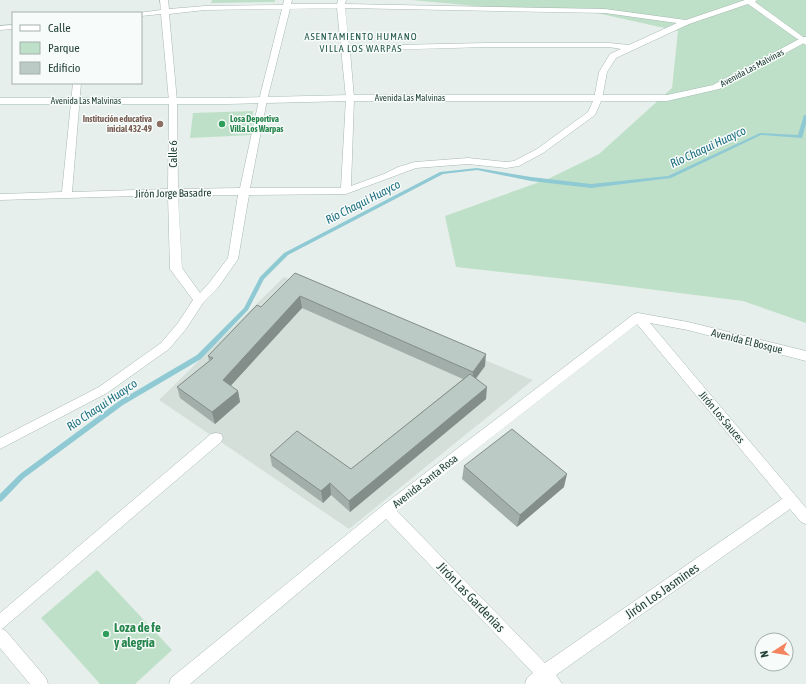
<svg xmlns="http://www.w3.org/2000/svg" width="806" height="684" viewBox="0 0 806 684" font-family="'Asap Condensed',sans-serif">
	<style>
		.built { fill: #d4dfda }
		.green { fill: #bfe0c8 }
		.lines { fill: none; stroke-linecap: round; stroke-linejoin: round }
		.stream { fill: #8ec9d4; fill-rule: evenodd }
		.street-casing { stroke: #a8b8b2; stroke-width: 1 }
		.secondary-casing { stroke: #a4bbb3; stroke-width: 1 }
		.street { fill: #fff; fill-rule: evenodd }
		.secondary { fill: #fff; fill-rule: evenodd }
		.wall { fill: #a1aea9 }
		.shaded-wall { fill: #838d89 }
		.building { fill: #bbcac4; stroke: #838d89 }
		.education-dot { fill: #8d6e63; stroke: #f7fbf9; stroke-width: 1.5 }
		.leisure-dot { fill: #2e9e5b; stroke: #f7fbf9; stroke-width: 1.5 }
		.labels { text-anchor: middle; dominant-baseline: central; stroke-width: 3; stroke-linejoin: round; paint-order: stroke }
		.far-street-label { font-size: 9px; fill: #24423a; stroke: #f7fbf9 }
		.far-education-label { font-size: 9px; font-weight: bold; fill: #785e54; stroke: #f7fbf9; text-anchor: end }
		.far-leisure-label { font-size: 9px; font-weight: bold; fill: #27864d; stroke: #f7fbf9; text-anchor: start }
		.far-neighbourhood-label { font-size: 10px; letter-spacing: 1px; fill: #1f5548; stroke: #f7fbf9 }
		.street-label { font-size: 11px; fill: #24423a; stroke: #f7fbf9 }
		.water-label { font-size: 12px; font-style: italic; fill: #1c6f80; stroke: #f7fbf9 }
		.near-street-label { font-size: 13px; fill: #24423a; stroke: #f7fbf9 }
		.near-leisure-label { font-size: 13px; font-weight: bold; fill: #27864d; stroke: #f7fbf9; text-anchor: start }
	</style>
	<rect width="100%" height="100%" fill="#e6efeb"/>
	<path class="built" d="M284,277L533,380L349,529L159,400Z"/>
	<path class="green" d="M212,0H275V2L211,3Z
		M412,0H806V323L743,301L584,281L456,267L445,216L548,179L599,154L672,88L678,31L597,13L497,8Z
		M253,111L252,135L190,138L193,113Z
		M97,570L172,650L135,684H100L41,618Z"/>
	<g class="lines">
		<path class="stream" d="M804,115H806V124L802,138L761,135L671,178L591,188L531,181L477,170L443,174L288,255L264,279L248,310L201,359L123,405L24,478L2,501L0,502V494L20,474L119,401L197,355L244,308L260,277L284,253L440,172L477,168L531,177L591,184L668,176L760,133L798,135Z"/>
		<defs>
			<path id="street" d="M160,0H168L169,9L205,6L283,5L284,0H292L291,4H337L338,0H346L345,4L605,9L686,20L745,0H757L755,2L806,39V45L748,4L689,24L616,58L607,72L602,99L595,115L543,153L519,166L506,168L468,164L416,168L346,194L249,195L238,259L217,289L203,303L186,329L169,349L107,393L0,449V438L99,387L161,343L178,323L193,300L170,269L168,195L0,200V194L62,192L73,83H81L72,192L168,189L169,101L161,14L141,16V13H138L161,10ZM337,8L346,98L341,188H250L267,100L290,9ZM345,8L605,13L677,23L629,45L609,43H487L349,46ZM282,9L259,100L240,188L178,189L177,101L169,14L205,10ZM487,47H609L621,49L610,54L599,72L594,99L588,112L537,149L514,161L506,162L468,158L415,162L398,167L384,174L351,186L354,98L350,51ZM178,195H238L228,258L209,283L200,293L182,268Z
				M13,25V29L0,30V26Z
				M638,313L688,322L806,351V361L688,330L650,323L806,508V524L801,522L790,509L556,675L562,684H525L527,678L533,673L386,519L190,684H169L171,678L382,506L634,314ZM637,324L782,499L545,663L397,511Z
				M216,433L221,434L223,438L221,442L2,629L6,631L46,678L48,684H30L0,648V613L211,434Z"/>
			<path id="secondary" d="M803,37H806V42L719,89L667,101H350L227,104H0V98H227L350,95H667L713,85Z"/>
		</defs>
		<use href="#street" class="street-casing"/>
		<use href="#secondary" class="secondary-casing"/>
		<use href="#street" class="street"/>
		<use href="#secondary" class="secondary"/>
	</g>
	<path class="wall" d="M295,273L485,366L476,379L486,399L350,512L331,495L323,503L272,466L270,455L351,469L463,379L302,308L230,386L238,391L240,402L215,424L180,398L177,387L209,361L208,356L261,307Z
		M464,466L564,487L517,527L462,479Z"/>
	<path class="shaded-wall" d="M300,296L302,308L225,392L223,380Z
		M486,354L485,366L472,383L473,372Z
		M487,387L486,399L350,512L349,501Z
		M238,391L240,402L215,424L212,412Z
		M567,474L564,487L517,527L520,515Z
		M330,483L331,495L323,503L321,491Z"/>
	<path class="building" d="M295,273L486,354L473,372L300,296L223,380L238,391L212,412L177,387L213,358L208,356L257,305L261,307Z
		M470,374L487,387L349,501L330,483L321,491L270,455L297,431L351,469Z
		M512,429L567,474L520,515L464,466Z"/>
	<circle class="education-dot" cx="160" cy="124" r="4"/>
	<g class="leisure-dot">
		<circle cx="222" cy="124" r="4"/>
		<circle cx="106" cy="634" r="4"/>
	</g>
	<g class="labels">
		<g class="far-street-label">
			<text transform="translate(752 68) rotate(-28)">Avenida Las Malvinas</text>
			<text x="410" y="98">Avenida Las Malvinas</text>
			<text x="86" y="101">Avenida Las Malvinas</text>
		</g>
		<g class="far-education-label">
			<text x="152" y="119">Institución educativa<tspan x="152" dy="10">inicial 432-49</tspan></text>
		</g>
		<g class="far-leisure-label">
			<text x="230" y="119">Losa Deportiva<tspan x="230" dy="10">Villa Los Warpas</tspan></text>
		</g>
		<g class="far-neighbourhood-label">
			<text x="361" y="36">ASENTAMIENTO HUMANO<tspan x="361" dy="12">VILLA LOS WARPAS</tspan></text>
		</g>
		<g class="street-label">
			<text transform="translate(173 154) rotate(-90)">Calle 6</text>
			<text transform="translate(173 193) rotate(-1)">Jirón Jorge Basadre</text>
			<text transform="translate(747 341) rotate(14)">Avenida El Bosque</text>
			<text transform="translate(722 417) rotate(50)">Jirón Los Sauces</text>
			<text transform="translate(425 481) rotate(-38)">Avenida Santa Rosa</text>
		</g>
		<g class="water-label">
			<text transform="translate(708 147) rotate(-25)">Río Chaqui Huayco</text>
			<text transform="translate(363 202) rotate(-27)">Río Chaqui Huayco</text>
			<text transform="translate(102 405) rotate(-34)">Río Chaqui Huayco</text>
		</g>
		<g class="near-street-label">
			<text transform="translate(662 591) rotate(-35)">Jirón Los Jasmines</text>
			<text transform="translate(471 597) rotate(46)">Jirón Las Gardenias</text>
		</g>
		<g class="near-leisure-label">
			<text x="114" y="627">Loza de fe<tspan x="114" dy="15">y alegría</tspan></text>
		</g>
	</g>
	<rect x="12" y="12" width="130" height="72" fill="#f7fbf9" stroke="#a3b1ad"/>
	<rect x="20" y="25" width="20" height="6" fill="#ffffff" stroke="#a3b1ad"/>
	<text x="48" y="32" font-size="12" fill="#24423a">Calle</text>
	<rect x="20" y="42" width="20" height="12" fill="#bfe0c8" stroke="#a3b1ad"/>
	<text x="48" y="52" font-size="12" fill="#24423a">Parque</text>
	<rect x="20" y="62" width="20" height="12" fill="#bbcac4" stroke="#a3b1ad"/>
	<text x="48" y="72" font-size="12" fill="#24423a">Edificio</text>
	<g transform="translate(774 652) rotate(258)"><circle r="19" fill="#f7fbf9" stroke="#a3b1ad"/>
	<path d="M0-3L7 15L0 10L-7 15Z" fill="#f4845f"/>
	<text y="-6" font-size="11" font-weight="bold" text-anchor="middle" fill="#24423a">N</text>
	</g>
</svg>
